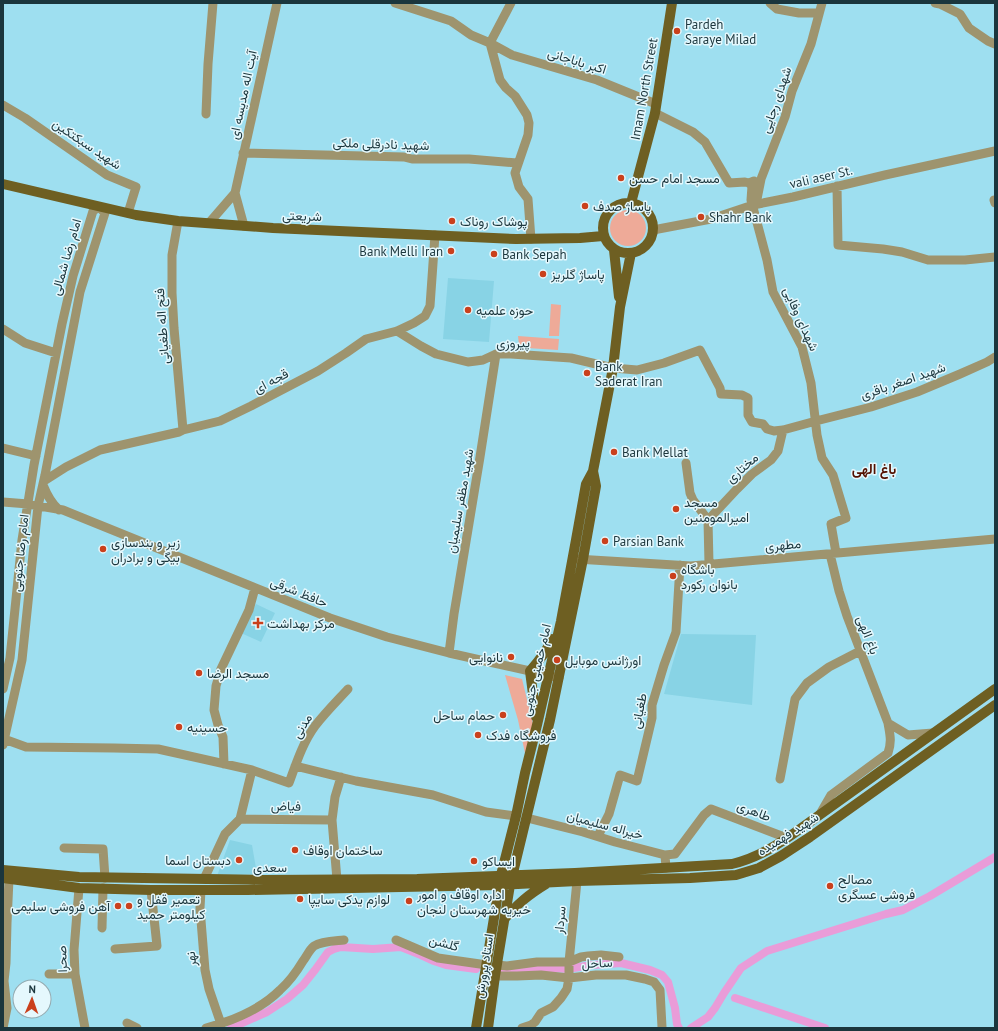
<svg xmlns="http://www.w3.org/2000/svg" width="998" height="1031" viewBox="0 0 998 1031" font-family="'PT Sans',Vazirmatn,sans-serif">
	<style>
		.built { fill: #88d3e5 }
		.green { fill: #eeaa98 }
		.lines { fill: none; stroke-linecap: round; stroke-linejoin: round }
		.canal { stroke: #e99cd8; stroke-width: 8 }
		.minor { stroke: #9e946e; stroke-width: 9 }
		.major { stroke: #6e5f22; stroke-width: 10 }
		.poi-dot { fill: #ca401c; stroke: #e5f8fd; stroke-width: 1.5 }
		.labels { text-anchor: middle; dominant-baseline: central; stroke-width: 3; stroke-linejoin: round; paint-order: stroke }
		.poi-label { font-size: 13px; fill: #1b363d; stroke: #e5f8fd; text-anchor: start }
		.street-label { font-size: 13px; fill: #1b363d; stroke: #e5f8fd }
		.neighbourhood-label { font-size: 14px; font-weight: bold; fill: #531101; stroke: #e5f8fd }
	</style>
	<rect width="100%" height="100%" fill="#9edff0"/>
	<path class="built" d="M448,278L494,281L489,342L443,339Z
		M256,604L275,613L261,642L241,633Z
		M681,634L756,635L752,705L664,694Z
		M230,840L252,845L257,874L217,876Z"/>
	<path class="green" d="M610 228a18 18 0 1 1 36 0a18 18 0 1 1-36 0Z
		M551,304L561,305L559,336H549Z
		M518,336L559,339L558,350L527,348L519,345Z
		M505,675L522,679L533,724L526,758L518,720Z"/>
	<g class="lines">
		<path class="canal" d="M499,971H509L526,969L542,968H556L567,969L592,965L607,964L621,963L650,970L662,975L668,982L675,1008L677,1024L679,1028
			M735,998L825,1028
			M231,1028L267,1012L287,999L303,985L315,970L328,952L334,949L341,947L373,949L401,947L421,955L434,961L446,965L476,969
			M691,1028L708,1017L715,1008L724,993L741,968L767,951L886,914L903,910L930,896L995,857"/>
		<path class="minor" d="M395,3L451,21L471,35L490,43L512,55L597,80L656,104
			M770,3L777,9L799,13H819
			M935,3L940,4L960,14L969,28L988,41L995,44
			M490,43L500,80L506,88L515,96L527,115L529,123L528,135L515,173L519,187L528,199L531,239
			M490,43L511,3
			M3,105L25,118L107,175L136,187L128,213
			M655,113L693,132L705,142L729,183L745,182L749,183L754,181
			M206,114L208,64L213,3
			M243,153L404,157L412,159H469L517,163
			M749,183L752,186L751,200L767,260L773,292L802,347L811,383L817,435L822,458L833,475L846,518L831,524L836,553
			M837,186L838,245L883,249L902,252L928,260H965L995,257
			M994,200L995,203
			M753,205L757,199L761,179L785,117L792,91L811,44L822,3
			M178,221L172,255V293L174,328L183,430
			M209,223L235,193
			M244,226L235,193L277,3
			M653,230L711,219L753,205L793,197L885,175L995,151
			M3,329L25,343L56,353
			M397,331L421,346L436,354L468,362L476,361L483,360L496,354H511L571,358L613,368L637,370L664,363L700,350L720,388L721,394L742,395L748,398V415L752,422L763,424L767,429L774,431L783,430L816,421L871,407L917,392L960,374L987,362L995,357
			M3,448L36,456
			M686,463L690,493L693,500L708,520L709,564
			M44,481L66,467L100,450L179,432L183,430L220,421L251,406L318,371L346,353L366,339L397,331L414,323L425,316L430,306L435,235
			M43,485C47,495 51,503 59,510
			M3,502L28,504L63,510L330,618L387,637L449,653L530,671L559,678
			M708,520L737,489L752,474L771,460L778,451L783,430
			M576,559L691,566L995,539
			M449,653L454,614L480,457L496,354
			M3,689L10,658L22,540L34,465L62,324L73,276L93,211L99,207L105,213L80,292L45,475L38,506L22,660L3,745
			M888,723L908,735L933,733
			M4,739L26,747L114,748L158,749L252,770L289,783C296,764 303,742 315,726C325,713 337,701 348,689
			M224,764L223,737L218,725L214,710L216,686L221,669L249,610L255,588
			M295,766L356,781L433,795L486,812L516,816
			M780,779L795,699L807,683L829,667L860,651
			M820,814L831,795L888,753C892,741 890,735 888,723L847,616L839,591L830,554
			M527,818L583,832L615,842L665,855L666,868
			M240,819L332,820
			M598,836L609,814L620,775L637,781L652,718V705L664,665L676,632L680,565
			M64,848L103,849L105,878
			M665,855L675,854L704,815L711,809L787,838
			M204,879L225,834L240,819L252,770
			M337,880L332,820L335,797L341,777
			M79,888L74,950L75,974L85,1028
			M201,890L200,908L205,970L209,989L221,1024
			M102,928L103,888
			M396,940L438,958L487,965
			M115,949L157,946L151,890
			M497,965L507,966L537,962H569L581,957L588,956L601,955L619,957
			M49,974H75
			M495,976H517L541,975L569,978L596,975H626L645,979L654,982L660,990L662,1027
			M127,1023L137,1028
			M3,1028L7,1008L4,981L6,963L7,923L9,879
			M206,1028C232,1021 261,1009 280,990C289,982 297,971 303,961C307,956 309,950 314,946C322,941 335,941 344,940
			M522,1028L531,1025L535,1022L541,1013L553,1007L561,998L567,989L569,978V962L577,881"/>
		<path class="major" d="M3,184L136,215L178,221L273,228L516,239L580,238L603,236
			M603 228a25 25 0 1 1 50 0a25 25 0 1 1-50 0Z
			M631,203L655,113L672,3
			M614,250L619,297
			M536,717L530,671C539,661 547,651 552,639
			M3,870L79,877L264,880L417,879L575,873L732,864C758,858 779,844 800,829L995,689
			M3,878L79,888L151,890H248L500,885L577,881L690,878L736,875L759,868L781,856L810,837L995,705
			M505,918C519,903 528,895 546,884
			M476,1028L501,875L516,816L525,773L537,725L561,621L576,540L586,484L593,471L613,368L620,307L631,253
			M488,1028L495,976L510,885L550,720L583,559L596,486L593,471"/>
	</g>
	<g class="poi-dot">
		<circle cx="677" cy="31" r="4"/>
		<circle cx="621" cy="178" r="4"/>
		<circle cx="585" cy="206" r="4"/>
		<circle cx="701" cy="217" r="4"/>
		<circle cx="452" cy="221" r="4"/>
		<circle cx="451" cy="251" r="4"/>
		<circle cx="494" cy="254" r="4"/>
		<circle cx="543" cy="274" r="4"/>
		<circle cx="468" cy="310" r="4"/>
		<circle cx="587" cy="373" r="4"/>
		<circle cx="614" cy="452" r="4"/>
		<circle cx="676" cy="509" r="4"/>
		<circle cx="605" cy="541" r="4"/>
		<circle cx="103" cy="549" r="4"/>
		<circle cx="673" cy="576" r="4"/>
		<path d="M256 617h4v4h4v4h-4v4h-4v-4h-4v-4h4z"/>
		<circle cx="511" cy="657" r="4"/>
		<circle cx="557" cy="660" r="4"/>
		<circle cx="199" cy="673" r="4"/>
		<circle cx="503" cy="715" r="4"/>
		<circle cx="179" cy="727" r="4"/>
		<circle cx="478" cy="735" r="4"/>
		<circle cx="295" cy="850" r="4"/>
		<circle cx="239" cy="860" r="4"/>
		<circle cx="474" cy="861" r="4"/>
		<circle cx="830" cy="886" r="4"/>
		<circle cx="300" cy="899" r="4"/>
		<circle cx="409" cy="901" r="4"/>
		<circle cx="118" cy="906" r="4"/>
		<circle cx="129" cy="906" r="4"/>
	</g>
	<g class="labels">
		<g class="poi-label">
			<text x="685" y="24">Pardeh<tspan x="685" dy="15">Saraye Milad</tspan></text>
			<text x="629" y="178">مسجد امام حسن</text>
			<text x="593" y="206">پاساژ صدف</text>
			<text x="709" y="217">Shahr Bank</text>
			<text x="460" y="221">پوشاک روناک</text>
			<text x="443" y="251" text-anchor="end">Bank Melli Iran</text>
			<text x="502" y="254">Bank Sepah</text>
			<text x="551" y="274">پاساژ گلریز</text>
			<text x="476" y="310">حوزه علمیه</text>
			<text x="595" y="366">Bank<tspan x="595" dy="15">Saderat Iran</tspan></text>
			<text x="622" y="452">Bank Mellat</text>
			<text x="684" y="502">مسجد<tspan x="684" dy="15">امیرالمومنین</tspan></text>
			<text x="613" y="541">Parsian Bank</text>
			<text x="111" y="542">زیر و بندسازی<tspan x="111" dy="15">بیگی و برادران</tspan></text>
			<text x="681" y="569">باشگاه<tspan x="681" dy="15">بانوان رکورد</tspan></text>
			<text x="267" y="623">مرکز بهداشت</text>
			<text x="503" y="657" text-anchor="end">نانوایی</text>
			<text x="565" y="660">اورژانس موبایل</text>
			<text x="207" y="673">مسجد الرضا</text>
			<text x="495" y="715" text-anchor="end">حمام ساحل</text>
			<text x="187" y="727">حسینیه</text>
			<text x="486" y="735">فروشگاه فدک</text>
			<text x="303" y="850">ساختمان اوقاف</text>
			<text x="231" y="860" text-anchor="end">دبستان اسما</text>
			<text x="482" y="861">ایساکو</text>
			<text x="838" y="879">مصالح<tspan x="838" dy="15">فروشی عسگری</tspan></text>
			<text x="417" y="894">اداره اوقاف و امور<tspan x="417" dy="15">خیریه شهرستان لنجان</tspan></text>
			<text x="137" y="899">تعمیر قفل و<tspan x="137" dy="15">کیلومتر حمید</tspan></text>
			<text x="308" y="899">لوازم یدکی سایپا</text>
			<text x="110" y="906" text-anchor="end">آهن فروشی سلیمی</text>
		</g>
		<g class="street-label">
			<text transform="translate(577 61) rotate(17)">اکبر باباجانی</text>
			<text transform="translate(644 89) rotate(-80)">Imam North Street</text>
			<text transform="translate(243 95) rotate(-78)">آیت اله مدیسه ای</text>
			<text transform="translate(776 100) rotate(-71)">شهدای رجایی</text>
			<text transform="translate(87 144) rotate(34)">شهید سبکتکین</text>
			<text transform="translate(381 144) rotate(2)">شهید نادرقلی ملکی</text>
			<text transform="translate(821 177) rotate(-13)">vali aser St.</text>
			<text transform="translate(302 216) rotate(2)">شریعتی</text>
			<text transform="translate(66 257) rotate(-74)">امام رضا شمالی</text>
			<text transform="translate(801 319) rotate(66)">شهدای وفایی</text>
			<text transform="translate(162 326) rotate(-94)">فتح اله طغیانی</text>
			<text transform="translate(513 343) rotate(-1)">پیروزی</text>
			<text transform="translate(271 381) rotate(-28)">قجه ای</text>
			<text transform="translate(903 381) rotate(-19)">شهید اصغر باقری</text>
			<text transform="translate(742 468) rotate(-41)">مختاری</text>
			<text transform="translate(460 501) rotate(-80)">شهید مظفر سلیمیان</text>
			<text transform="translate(783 545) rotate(-5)">مطهری</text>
			<text transform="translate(20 553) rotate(-84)">امام رضا جنوبی</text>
			<text transform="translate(299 592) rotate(22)">حافظ شرقی</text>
			<text transform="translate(868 635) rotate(69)">باغ الهی</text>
			<text transform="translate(536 670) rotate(-77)">امام خمینی جنوبی</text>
			<text transform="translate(639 711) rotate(-79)">طغیانی</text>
			<text transform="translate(302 726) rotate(-58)">مدنی</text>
			<text transform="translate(286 806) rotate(1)">فیاض</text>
			<text transform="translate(754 811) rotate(21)">طاهری</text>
			<text transform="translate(605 825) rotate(15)">خیراله سلیمیان</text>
			<text transform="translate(788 834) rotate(-32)">شهید فهمیده</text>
			<text x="270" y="867">سعدی</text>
			<text transform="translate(560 920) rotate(-84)">سردار</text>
			<text transform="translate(444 943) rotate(15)">گلشن</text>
			<text transform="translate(62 959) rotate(-92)">صحرا</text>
			<text transform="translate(191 959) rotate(-96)">نهر</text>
			<text transform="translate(597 963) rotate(-3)">ساحل</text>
			<text transform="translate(484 966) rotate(-81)">استاد پرورش</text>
		</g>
		<g class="neighbourhood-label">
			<text x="874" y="469">باغ الهی</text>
		</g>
	</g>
	<rect width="998" height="1031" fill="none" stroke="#1b363d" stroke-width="8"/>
	<g transform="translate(32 999) rotate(2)"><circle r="19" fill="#e5f8fd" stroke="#94aab0"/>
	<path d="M0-3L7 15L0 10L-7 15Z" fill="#ca401c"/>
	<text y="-6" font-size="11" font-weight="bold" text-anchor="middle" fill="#1b363d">N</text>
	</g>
</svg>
